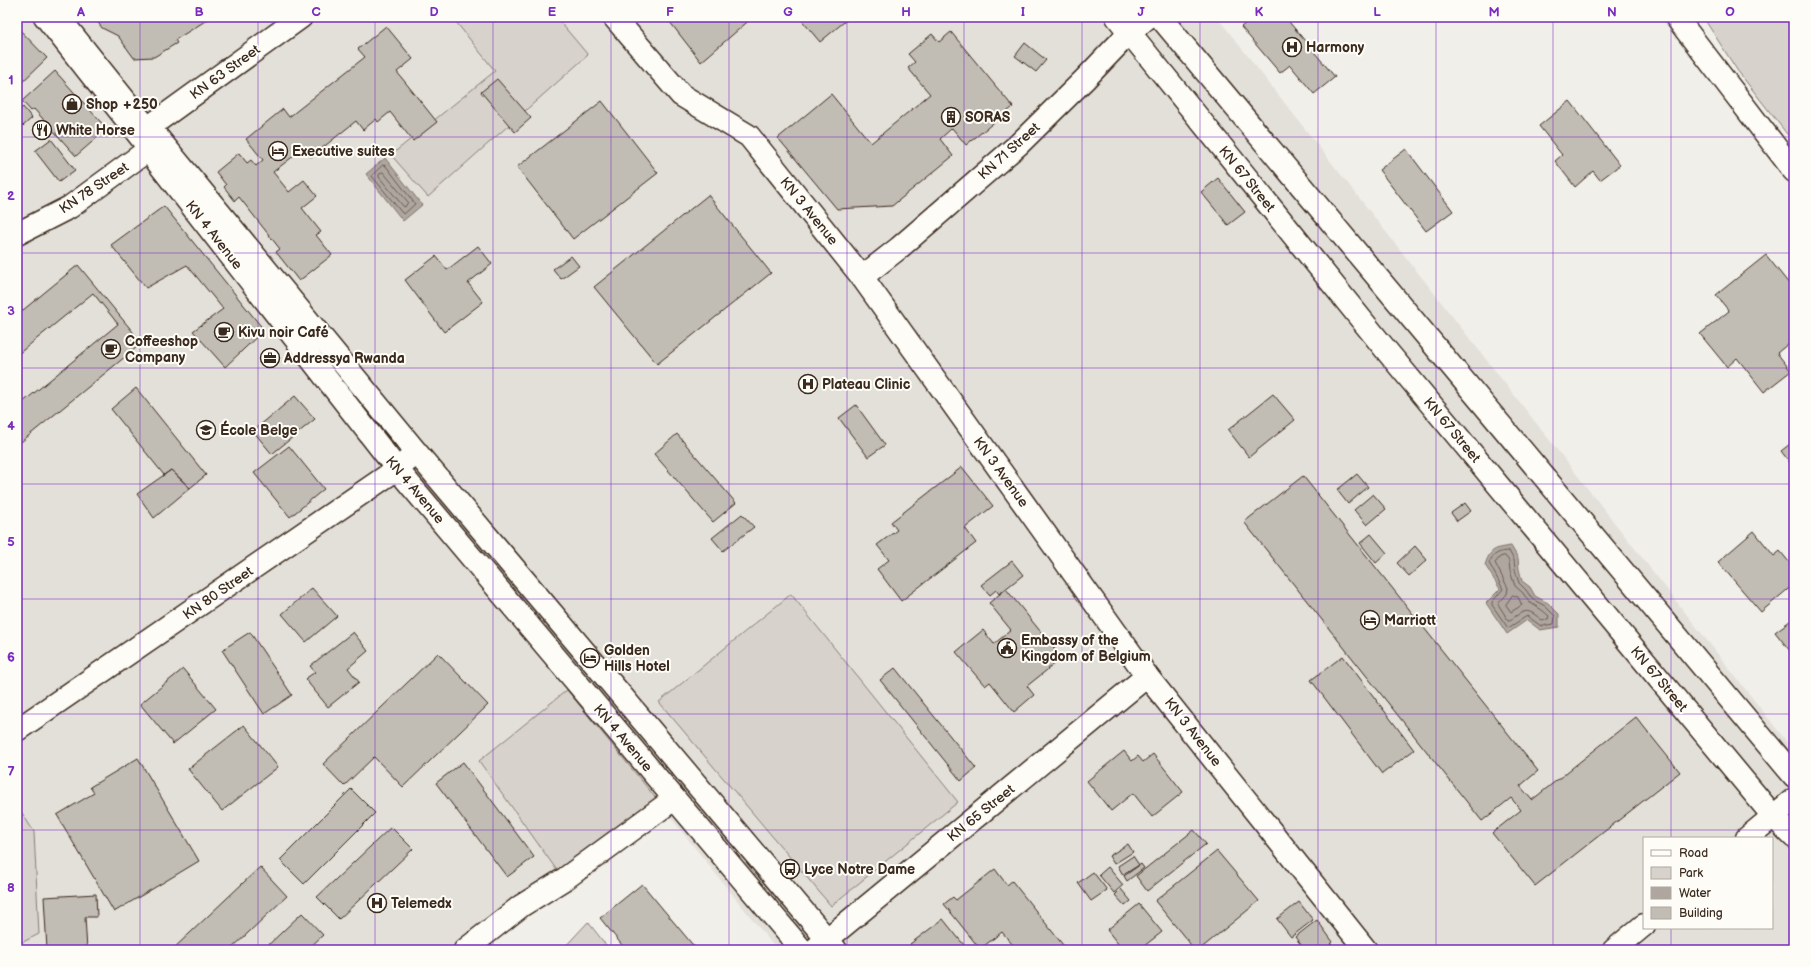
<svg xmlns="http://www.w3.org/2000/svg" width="1811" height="967" viewBox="0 0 1811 967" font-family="'Balsamiq Sans',sans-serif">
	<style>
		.built { fill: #e3e0da; fill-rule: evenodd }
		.green { fill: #d7d2cc; stroke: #897e75 }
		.water { fill: #aea69f; stroke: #80746b }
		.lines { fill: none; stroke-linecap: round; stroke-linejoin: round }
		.shore { stroke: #695c52; stroke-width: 1 }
		.building { fill: #c1bcb4; stroke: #3b2a1e }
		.pedestrian-casing { stroke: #3b2a1e; stroke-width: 21 }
		.minor-casing { stroke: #3b2a1e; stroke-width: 25 }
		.tertiary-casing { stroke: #3b2a1e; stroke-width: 25 }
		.secondary-casing { stroke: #3b2a1e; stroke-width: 25 }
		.pedestrian { stroke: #fdfcf7; stroke-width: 18 }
		.minor { stroke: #fdfcf7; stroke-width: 22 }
		.tertiary { stroke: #fdfcf7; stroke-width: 22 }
		.secondary { stroke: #fdfcf7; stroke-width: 22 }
		.grid { fill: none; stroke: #7b2cbf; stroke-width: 1; stroke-opacity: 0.55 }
		.labels { text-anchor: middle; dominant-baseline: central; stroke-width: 4; stroke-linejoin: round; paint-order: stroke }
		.poi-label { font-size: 14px; font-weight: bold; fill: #3b2a1e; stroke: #fdfcf7; text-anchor: start }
		.street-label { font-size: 14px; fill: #3b2a1e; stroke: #fdfcf7 }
		.neatline { fill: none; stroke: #7b2cbf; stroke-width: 1.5 }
		.grid-label { font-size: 13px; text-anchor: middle; font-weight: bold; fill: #7b2cbf }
	</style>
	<rect width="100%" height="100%" fill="#f1efea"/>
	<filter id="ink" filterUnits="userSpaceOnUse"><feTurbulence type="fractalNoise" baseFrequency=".025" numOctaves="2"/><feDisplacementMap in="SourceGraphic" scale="8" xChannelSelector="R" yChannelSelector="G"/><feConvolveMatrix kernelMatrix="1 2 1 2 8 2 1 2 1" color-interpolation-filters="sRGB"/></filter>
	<g filter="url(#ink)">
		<path class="built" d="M17,17H1217L1794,751V950H777L642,782L485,950H17ZM1644,838H1772V928H1644Z"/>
		<path class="green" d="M452,17H556L588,55L428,197L391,155L495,71Z
			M1703,17H1794V143L1737,70Z
			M791,594L958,802L831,906L659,702Z
			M567,690L659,802L561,876L479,761Z
			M17,805L34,832L39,934L17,945Z
			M588,922L610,950H562Z"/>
		<path class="water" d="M385,158L422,205L403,221L366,174Z
			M1511,546L1518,558L1519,569L1522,581L1530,587L1535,596L1548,603L1559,614V627L1540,630L1527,620L1507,634L1486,603L1500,589L1485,565C1490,549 1495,548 1511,546Z"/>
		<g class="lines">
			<path class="shore" d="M383,165L386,166L415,204L404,214L402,213L372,176Z
				M383,172L408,202L405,207L403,206L379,177V175Z
				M1509,551L1514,560L1515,570L1519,583L1526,590L1532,599L1545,606L1555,616L1554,624L1541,626L1527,616L1508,628L1492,605V602L1503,589L1489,563C1493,554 1499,551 1509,551Z
				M1505,556L1509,561L1510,571L1515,586L1523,593L1529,602L1542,610L1549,616L1548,619L1542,620C1527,608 1526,609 1510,620H1508L1498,604L1507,594L1508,588L1495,563L1500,557Z
				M1513,595L1518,597L1522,605L1511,612L1506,605Z"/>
		</g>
		<path class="building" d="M94,17H209L210,18L175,40L177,43L154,57L134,58L118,36L102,28Z
			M666,17H753L701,62Z
			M799,17H850L820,42Z
			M1253,17H1285L1335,77L1314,94L1290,65L1280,73L1241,27Z
			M386,26L413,59L397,72L437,122L413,141L390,112L378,122L376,119L363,130L356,121L311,157L304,148L273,172L289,192L304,180L317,196L302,208L321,232L316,235L332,255L299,281L276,252L280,249L239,197L235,201L224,187L226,185L216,172L239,153L247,163L251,160L256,166L263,160L246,139L283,109L289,117L365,57L358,49Z
			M17,27L47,58L17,87Z
			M951,32L1013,107L966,145L952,128L940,139L953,156L892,206L837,209L778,138L831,94L871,143L930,94L908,68L915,62L908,54L932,34L939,42Z
			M1025,43L1046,60L1036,72L1015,56Z
			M55,71L107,129L76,156L34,109L31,111L22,101Z
			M497,79L531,118L515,132L481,92Z
			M602,101L658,173L573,239L517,167Z
			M1570,101L1620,165L1600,180L1593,171L1575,187L1555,161L1562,155L1539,126Z
			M23,107L32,118L23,126L17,120V112Z
			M51,139L75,170L59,182L35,151Z
			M1406,149L1453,211L1426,231L1379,170Z
			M1218,178L1245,212L1228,225L1201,192Z
			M708,195L771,273L657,364L594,287Z
			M164,206L264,330L225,367L193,331L223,309L187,265L146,288L111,245Z
			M478,246L492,264L468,283L483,302L444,332L405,280L436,256L447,270Z
			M1766,255L1794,290V339L1777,353L1791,371L1764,392L1737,358L1727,367L1700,334L1729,311L1716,295Z
			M571,256L579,266L561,279L553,269Z
			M78,265L142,343L21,442L17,437V407L118,324L93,293L17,355V315Z
			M136,388L206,475L190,488L171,470L164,475L111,409Z
			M1273,394L1295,420L1249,457L1228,430Z
			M295,396L315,419L272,454L253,431Z
			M856,405L885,445L868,457L839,418Z
			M677,434L736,503L713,522L654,454Z
			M1794,441V468L1781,451Z
			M289,446L324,489L290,517L254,473Z
			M962,467L993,506L965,528L976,543L901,601L877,569L889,560L877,545L897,530L891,522Z
			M171,470L190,488L154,518L137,494Z
			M1357,474L1368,487L1348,504L1337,490Z
			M1303,476L1538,771L1520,786L1532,800L1636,717L1680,772L1535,886L1492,833L1521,810L1511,798L1482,821L1244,522Z
			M1373,494L1386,509L1367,525L1354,510Z
			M1465,503L1471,511L1457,521L1451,513Z
			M742,514L754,527L723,551L712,538Z
			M1754,531L1774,556L1780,551L1794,568V584L1761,612L1718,562Z
			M1371,534L1387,553L1376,563L1360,543Z
			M1415,546L1427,560L1409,576L1397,563Z
			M1012,561L1023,575L999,594L996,590L990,595L981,585Z
			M312,588L337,616L306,642L282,614Z
			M1006,589L1062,658L1027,686L1034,695L1014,712L990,682L985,686L956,652L983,630L994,644L1011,630L989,603Z
			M1794,618V656L1775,632Z
			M250,632L292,695L264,714L222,650Z
			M353,632L368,651L348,668L359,682L328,707L305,679L315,672L310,666Z
			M438,653L488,705L403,787L374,757L344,786L323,764Z
			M1343,656L1414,750L1382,774L1311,680Z
			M895,668L976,768L961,781L880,680Z
			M183,669L216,709L173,744L140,704Z
			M244,725L278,767L222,811L188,769Z
			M1124,751L1132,761L1138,756L1143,762L1153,754L1183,792L1152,817L1133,793L1111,811L1087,781Z
			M138,758L199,861L114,912L57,815L94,793L90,787Z
			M463,762L534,857L507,877L436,783Z
			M351,789L375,813L304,884L280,860Z
			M391,827L413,849L339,919L317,897Z
			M1194,830L1206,844L1147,891L1136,876Z
			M1128,844L1133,852L1114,864L1109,856Z
			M1217,851L1259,901L1199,950H1195L1155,901Z
			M1133,856L1139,865L1123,875L1118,866Z
			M1141,864L1144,868L1127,881L1124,876Z
			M260,867L287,896L230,950H172Z
			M1108,867L1123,885L1114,893L1099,875Z
			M995,869L1007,885L1012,881L1067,950H1017L1002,932L980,949L944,904L953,897L956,900Z
			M1093,872L1107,890L1091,901L1078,883Z
			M642,884L697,950H626L600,918Z
			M1121,889L1131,901L1125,906L1115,895Z
			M96,894L97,917H85L87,950H47L44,897Z
			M1299,902L1313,920L1291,937L1277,919Z
			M1139,904L1162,932L1139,950H1123L1107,930Z
			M302,913L323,935L307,950H263Z
			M943,919L968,950H915L910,944Z
			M1317,920L1333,942L1330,945L1334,950H1305L1295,937Z"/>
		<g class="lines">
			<defs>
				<path id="pedestrian" d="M43,17L148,150
					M61,17L149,127"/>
				<path id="minor" d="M1117,17L1386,350L1773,816L1794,837
					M1160,17L1794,776
					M1676,17L1794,171
					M17,234L70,207L148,150L149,127L301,17
					M862,277L899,248L1019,144L1085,79L1129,33L1148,17
					M17,730L397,469L417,453
					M465,950L521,906L566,878L674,799
					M814,950L1147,676"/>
				<path id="tertiary" d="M149,127L417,453L836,950
					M148,150L397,469L802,950
					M1747,838L1794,799
					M1614,950L1644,925"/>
				<path id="secondary" d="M614,17L681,95L749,136L862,277L1147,676L1366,950"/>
			</defs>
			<use href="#pedestrian" class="pedestrian-casing"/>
			<use href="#minor" class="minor-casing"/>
			<use href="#tertiary" class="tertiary-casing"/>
			<use href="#secondary" class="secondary-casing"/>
			<use href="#pedestrian" class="pedestrian"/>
			<use href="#minor" class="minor"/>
			<use href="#tertiary" class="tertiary"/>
			<use href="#secondary" class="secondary"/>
		</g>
	</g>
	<path class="grid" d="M140,17V950M258,17V950M375,17V950M493,17V950M611,17V950M729,17V950M847,17V950M964,17V950M1082,17V950M1200,17V950M1318,17V950M1436,17V950M1553,17V950M1671,17V838M17,137H1794M17,253H1794M17,368H1794M17,484H1794M17,599H1794M17,714H1794M17,830H1794M1671,928V950"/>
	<defs>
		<symbol id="hospital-ring" viewBox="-11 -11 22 22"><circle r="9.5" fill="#fdfcf7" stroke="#3b2a1e" stroke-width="1.5"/><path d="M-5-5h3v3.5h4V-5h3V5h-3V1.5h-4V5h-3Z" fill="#3b2a1e"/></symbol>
		<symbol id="shop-ring" viewBox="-11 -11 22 22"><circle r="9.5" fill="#fdfcf7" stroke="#3b2a1e" stroke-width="1.5"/><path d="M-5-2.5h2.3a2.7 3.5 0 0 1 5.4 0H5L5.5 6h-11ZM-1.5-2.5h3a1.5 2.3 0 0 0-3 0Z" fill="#3b2a1e"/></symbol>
		<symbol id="building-ring" viewBox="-11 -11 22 22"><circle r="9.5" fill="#fdfcf7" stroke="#3b2a1e" stroke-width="1.5"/><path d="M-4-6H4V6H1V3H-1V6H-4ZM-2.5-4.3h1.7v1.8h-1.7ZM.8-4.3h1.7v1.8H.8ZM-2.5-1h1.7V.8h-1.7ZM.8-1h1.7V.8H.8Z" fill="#3b2a1e"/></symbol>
		<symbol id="restaurant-ring" viewBox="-11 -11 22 22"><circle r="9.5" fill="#fdfcf7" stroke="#3b2a1e" stroke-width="1.5"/><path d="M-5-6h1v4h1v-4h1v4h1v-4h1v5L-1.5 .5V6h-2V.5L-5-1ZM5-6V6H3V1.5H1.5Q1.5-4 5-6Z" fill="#3b2a1e"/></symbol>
		<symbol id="hotel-ring" viewBox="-11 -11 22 22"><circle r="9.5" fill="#fdfcf7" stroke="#3b2a1e" stroke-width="1.5"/><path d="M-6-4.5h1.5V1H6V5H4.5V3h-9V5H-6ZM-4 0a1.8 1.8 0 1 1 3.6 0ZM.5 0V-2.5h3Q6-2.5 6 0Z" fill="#3b2a1e"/></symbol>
		<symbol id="cafe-ring" viewBox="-11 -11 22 22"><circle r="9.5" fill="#fdfcf7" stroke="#3b2a1e" stroke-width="1.5"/><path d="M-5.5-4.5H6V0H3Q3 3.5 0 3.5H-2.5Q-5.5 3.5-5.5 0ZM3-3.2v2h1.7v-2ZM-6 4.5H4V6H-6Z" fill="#3b2a1e"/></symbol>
		<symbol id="office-ring" viewBox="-11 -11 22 22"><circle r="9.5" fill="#fdfcf7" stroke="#3b2a1e" stroke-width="1.5"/><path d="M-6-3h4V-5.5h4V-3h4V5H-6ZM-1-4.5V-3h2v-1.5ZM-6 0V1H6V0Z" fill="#3b2a1e"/></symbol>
		<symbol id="school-ring" viewBox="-11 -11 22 22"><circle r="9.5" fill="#fdfcf7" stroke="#3b2a1e" stroke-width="1.5"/><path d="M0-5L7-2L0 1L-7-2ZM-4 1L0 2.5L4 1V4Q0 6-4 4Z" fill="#3b2a1e"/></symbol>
		<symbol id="civic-ring" viewBox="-11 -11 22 22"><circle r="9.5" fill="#fdfcf7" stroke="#3b2a1e" stroke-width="1.5"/><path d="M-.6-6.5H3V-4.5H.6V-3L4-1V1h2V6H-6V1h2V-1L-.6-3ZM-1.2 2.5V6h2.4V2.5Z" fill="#3b2a1e"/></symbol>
		<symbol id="bus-ring" viewBox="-11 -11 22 22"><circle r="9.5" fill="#fdfcf7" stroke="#3b2a1e" stroke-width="1.5"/><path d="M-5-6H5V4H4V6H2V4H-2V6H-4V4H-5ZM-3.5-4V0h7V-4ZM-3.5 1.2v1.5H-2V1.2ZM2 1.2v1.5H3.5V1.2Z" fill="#3b2a1e"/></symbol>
	</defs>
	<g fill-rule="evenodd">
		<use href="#hospital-ring" x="1281" y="36" width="22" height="22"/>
		<use href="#shop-ring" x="61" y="93" width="22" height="22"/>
		<use href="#building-ring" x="940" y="106" width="22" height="22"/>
		<use href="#restaurant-ring" x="31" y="119" width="22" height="22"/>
		<use href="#hotel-ring" x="267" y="140" width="22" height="22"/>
		<use href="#cafe-ring" x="213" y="321" width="22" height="22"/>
		<use href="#cafe-ring" x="100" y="338" width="22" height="22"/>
		<use href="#office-ring" x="259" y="347" width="22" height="22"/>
		<use href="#hospital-ring" x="797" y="373" width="22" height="22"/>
		<use href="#school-ring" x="195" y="419" width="22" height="22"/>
		<use href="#hotel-ring" x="1359" y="609" width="22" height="22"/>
		<use href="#civic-ring" x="996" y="637" width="22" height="22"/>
		<use href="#hotel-ring" x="579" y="647" width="22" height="22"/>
		<use href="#bus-ring" x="779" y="858" width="22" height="22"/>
		<use href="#hospital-ring" x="366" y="892" width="22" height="22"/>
	</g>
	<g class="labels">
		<g class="poi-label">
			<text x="1306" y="47">Harmony</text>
			<text x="86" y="104">Shop +250</text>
			<text x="965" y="117">SORAS</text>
			<text x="56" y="130">White Horse</text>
			<text x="292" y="151">Executive suites</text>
			<text x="238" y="332">Kivu noir Café</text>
			<text x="125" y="341">Coffeeshop<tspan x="125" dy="16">Company</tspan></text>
			<text x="284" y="358">Addressya Rwanda</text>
			<text x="822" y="384">Plateau Clinic</text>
			<text x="220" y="430">École Belge</text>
			<text x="1384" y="620">Marriott</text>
			<text x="1021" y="640">Embassy of the<tspan x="1021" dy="16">Kingdom of Belgium</tspan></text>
			<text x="604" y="650">Golden<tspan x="604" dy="16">Hills Hotel</tspan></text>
			<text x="804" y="869">Lyce Notre Dame</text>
			<text x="391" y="903">Telemedx</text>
		</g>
		<g class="street-label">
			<text transform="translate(225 72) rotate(-36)">KN 63 Street</text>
			<text transform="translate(1009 151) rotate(-42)">KN 71 Street</text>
			<text transform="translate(1247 179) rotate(51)">KN 67 Street</text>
			<text transform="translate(94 188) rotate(-34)">KN 78 Street</text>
			<text transform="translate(809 211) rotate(51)">KN 3 Avenue</text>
			<text transform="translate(214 235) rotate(52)">KN 4 Avenue</text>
			<text transform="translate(1452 430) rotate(50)">KN 67 Street</text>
			<text transform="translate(1001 472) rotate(54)">KN 3 Avenue</text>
			<text transform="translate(415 490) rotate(50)">KN 4 Avenue</text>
			<text transform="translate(218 593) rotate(-35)">KN 80 Street</text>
			<text transform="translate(1659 679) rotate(50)">KN 67 Street</text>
			<text transform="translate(1193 732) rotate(52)">KN 3 Avenue</text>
			<text transform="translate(623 738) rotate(50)">KN 4 Avenue</text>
			<text transform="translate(981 813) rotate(-39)">KN 65 Street</text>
		</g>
	</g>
	<rect width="1811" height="967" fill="none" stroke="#fdfcf7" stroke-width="44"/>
	<rect x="1643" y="837" width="130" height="92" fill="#fdfcf7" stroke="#afa8a0"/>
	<rect x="1651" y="850" width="20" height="6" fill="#fdfcf7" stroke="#afa8a0"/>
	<text x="1679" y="857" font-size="12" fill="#3b2a1e">Road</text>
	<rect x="1651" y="867" width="20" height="12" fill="#d7d2cc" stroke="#afa8a0"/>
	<text x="1679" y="877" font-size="12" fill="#3b2a1e">Park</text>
	<rect x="1651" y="887" width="20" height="12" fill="#aea69f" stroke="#afa8a0"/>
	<text x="1679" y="897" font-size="12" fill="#3b2a1e">Water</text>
	<rect x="1651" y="907" width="20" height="12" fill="#c1bcb4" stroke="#afa8a0"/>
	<text x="1679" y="917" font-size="12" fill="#3b2a1e">Building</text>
	<rect x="22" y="22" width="1767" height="923" class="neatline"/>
	<g class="grid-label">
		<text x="81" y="16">A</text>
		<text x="199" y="16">B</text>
		<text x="316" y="16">C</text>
		<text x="434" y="16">D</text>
		<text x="552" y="16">E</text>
		<text x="670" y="16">F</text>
		<text x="788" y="16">G</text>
		<text x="906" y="16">H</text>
		<text x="1023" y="16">I</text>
		<text x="1141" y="16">J</text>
		<text x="1259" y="16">K</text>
		<text x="1377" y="16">L</text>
		<text x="1494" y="16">M</text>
		<text x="1612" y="16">N</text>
		<text x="1730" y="16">O</text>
		<text x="11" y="84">1</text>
		<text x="11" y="200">2</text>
		<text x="11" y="315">3</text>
		<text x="11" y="430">4</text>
		<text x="11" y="546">5</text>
		<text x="11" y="661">6</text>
		<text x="11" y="776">7</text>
		<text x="11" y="892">8</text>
	</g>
</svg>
